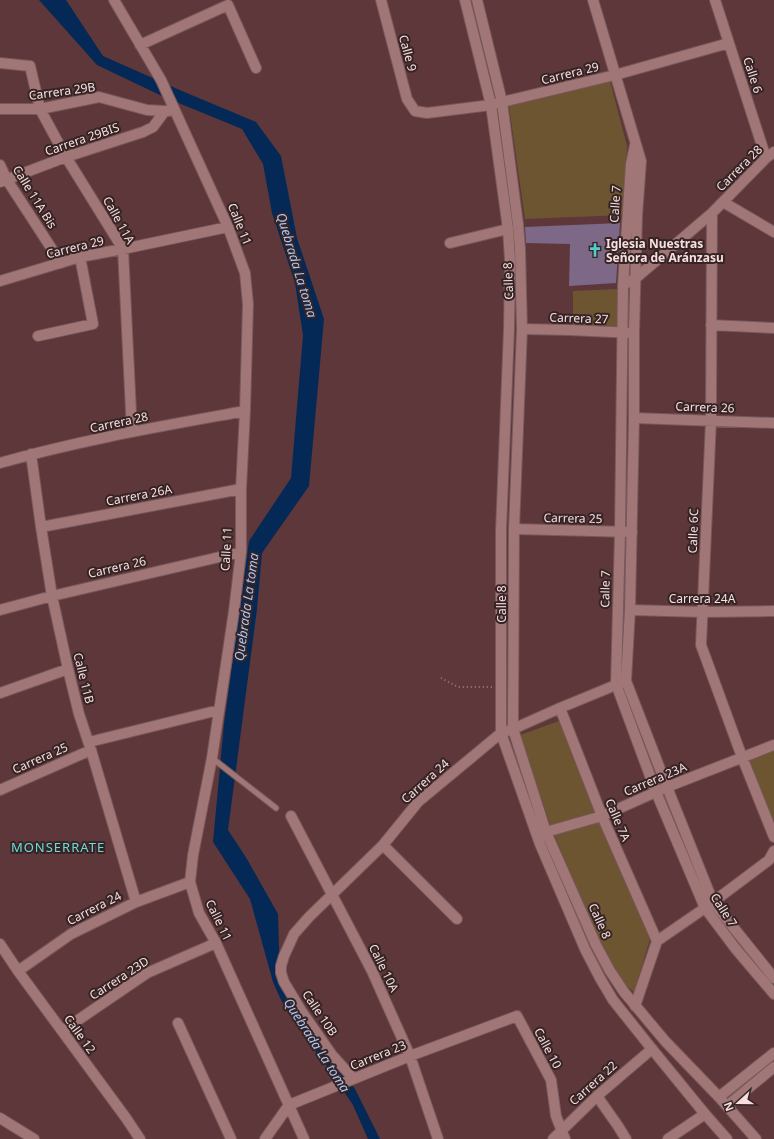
<svg xmlns="http://www.w3.org/2000/svg" width="774" height="1139" viewBox="0 0 774 1139" font-family="'Noto Sans',sans-serif">
	<style>
		.green { fill: #6d5531 }
		.water { fill: #052957 }
		.building { fill: #7e6887 }
		.lines { fill: none; stroke-linecap: round; stroke-linejoin: round }
		.lane-casing { stroke: #775759; stroke-width: 7 }
		.street-casing { stroke: #775759; stroke-width: 12 }
		.secondary-casing { stroke: #775759; stroke-width: 12 }
		.path { stroke: #9c7c7d; stroke-width: 2; stroke-dasharray: 1 3; stroke-linecap: butt }
		.lane { stroke: #a17677; stroke-width: 5 }
		.street { stroke: #a17677; stroke-width: 10 }
		.secondary { stroke: #a17677; stroke-width: 10 }
		.labels { text-anchor: middle; dominant-baseline: central; stroke-width: 4; stroke-linejoin: round; paint-order: stroke }
		.street-label { font-size: 12px; fill: #f7dedf; stroke: #362425 }
		.poi-label { font-size: 12px; font-weight: bold; fill: #f7dedf; stroke: #362425; text-anchor: start }
		.water-label { font-size: 13px; font-style: italic; fill: #a8c8f6; stroke: #362425 }
		.neighbourhood-label { font-size: 13px; letter-spacing: 1px; fill: #6edadc; stroke: #362425 }
	</style>
	<rect width="100%" height="100%" fill="#5d3739"/>
	<path class="green" d="M610,81L627,146L624,215L525,219L509,106Z
		M619,289L618,330L573,327V291Z
		M559,721L598,820L650,939L634,992L626,986L613,968L600,942L552,830L520,735Z
		M774,747V828L746,758Z"/>
	<path class="water" d="M39,0H66L103,56L182,91L256,122L281,156L297,238L324,319L309,486L262,553L257,609L228,830L247,859L278,914L280,979L340,1070L355,1089L380,1139H368L353,1105L326,1065L305,1037L281,1000L273,982L250,899L213,842L224,724L249,541L291,478L303,335L295,283L272,213L263,164L242,129L164,97L97,65Z"/>
	<path class="building" d="M620,223L616,283L569,286L570,244L526,243L525,227Z"/>
	<g class="lines">
		<defs>
			<path id="lane" d="M212,758L276,808"/>
			<path id="street" d="M114,0L161,80L228,227L245,273L248,304L245,411L241,489V552L234,611L212,758L193,855L190,882L199,913L216,943L304,1139
				M381,0L407,99L415,111L427,113L491,105L502,102L615,75L729,43
				M715,0L766,158
				M140,45L228,5L256,68
				M0,63L30,66L40,109L66,157L123,249L132,432
				M0,109H40L99,97L147,110L165,111H169
				M0,165L7,180L61,263
				M0,182L66,157L143,132L153,127L165,111
				M723,202L774,232
				M712,213L711,420L701,645L742,757L774,837
				M450,243L508,229
				M0,281L80,257L123,249L228,227
				M623,285L636,278L712,213L766,158L774,152
				M711,325L774,328
				M522,329L569,330L634,333
				M38,336L93,324L80,257
				M634,418L774,423
				M31,454L41,527L52,596L68,669L79,714L91,750L136,902
				M0,463C80,440 163,426 245,411
				M41,527L241,489
				M514,529L632,532
				M0,610L52,596L241,552
				M630,610L703,612L774,611
				M0,693L68,669
				M560,708L602,816L657,941
				M89,742L219,710
				M0,790L91,750
				M291,816L372,971L410,1056L438,1139
				M546,832L602,816L667,787L774,745
				M383,845L457,919
				M0,944L18,971L126,1118L140,1139
				M18,971L71,934L136,902L190,882
				M635,1006L657,941L705,908L769,860L774,851
				M178,1023L231,1139
				M62,1031L147,973L216,943
				M353,1078L332,1055L302,1012L284,982L281,973V966L284,956L294,934L309,917L383,845L418,802L501,733L513,729L560,708L623,682
				M597,1096L618,1126L626,1139
				M719,1097L774,1053
				M727,1106L774,1067
				M0,1118L34,1139
				M265,1139L289,1105L410,1056L517,1016L551,1080L556,1116L565,1139
				M553,1139L597,1096L652,1049
				M668,1139L705,1114"/>
			<path id="secondary" d="M465,0L491,105L508,229L510,260L509,329L501,531V733L540,844L585,949L600,978L613,1000L652,1049L705,1114L727,1139
				M477,0L502,102L518,224L520,248L522,329L514,529L513,729L546,832L596,945L610,971L624,992L665,1041L719,1097L756,1139
				M593,0L641,161L637,216L634,333V418L630,610L626,681L667,787L713,902L774,978
				M635,145L631,164L623,285L620,532L616,684L656,792L705,908L735,948L774,994"/>
		</defs>
		<use href="#lane" class="lane-casing"/>
		<use href="#street" class="street-casing"/>
		<use href="#secondary" class="secondary-casing"/>
		<path class="path" d="M441,678L458,687H492"/>
		<use href="#lane" class="lane"/>
		<use href="#street" class="street"/>
		<use href="#secondary" class="secondary"/>
	</g>
	<defs>
		<symbol id="church-bare" viewBox="-9 -9 18 18"><path d="M-1.2-6h2.4v3.5h3.3v2.4h-3.3V6h-2.4V-.1h-3.3v-2.4h3.3Z" fill="#52cdcf" stroke="#362425" stroke-width="2.5" paint-order="stroke"/></symbol>
	</defs>
	<g fill-rule="evenodd">
		<use href="#church-bare" x="585" y="240" width="20" height="20"/>
	</g>
	<g class="labels">
		<g class="street-label">
			<text transform="translate(408 53) rotate(75)">Calle 9</text>
			<text transform="translate(570 73) rotate(-14)">Carrera 29</text>
			<text transform="translate(753 75) rotate(72)">Calle 6</text>
			<text transform="translate(62 91) rotate(-8)">Carrera 29B</text>
			<text transform="translate(82 139) rotate(-19)">Carrera 29BIS</text>
			<text transform="translate(739 168) rotate(-45)">Carrera 28</text>
			<text transform="translate(35 197) rotate(58)">Calle 11A Bis</text>
			<text transform="translate(615 204) rotate(-86)">Calle 7</text>
			<text transform="translate(119 220) rotate(61)">Calle 11A</text>
			<text transform="translate(240 224) rotate(68)">Calle 11</text>
			<text transform="translate(75 247) rotate(-14)">Carrera 29</text>
			<text transform="translate(508 281) rotate(-92)">Calle 8</text>
			<text transform="translate(579 318) rotate(2)">Carrera 27</text>
			<text transform="translate(705 407) rotate(2)">Carrera 26</text>
			<text transform="translate(119 422) rotate(-12)">Carrera 28</text>
			<text transform="translate(139 495) rotate(-11)">Carrera 26A</text>
			<text transform="translate(573 518) rotate(1)">Carrera 25</text>
			<text transform="translate(693 531) rotate(-88)">Calle 6C</text>
			<text transform="translate(226 549) rotate(-87)">Calle 11</text>
			<text transform="translate(117 567) rotate(-13)">Carrera 26</text>
			<text transform="translate(605 589) rotate(-89)">Calle 7</text>
			<text x="702" y="598">Carrera 24A</text>
			<text transform="translate(501 604) rotate(-90)">Calle 8</text>
			<text transform="translate(84 678) rotate(76)">Calle 11B</text>
			<text transform="translate(40 758) rotate(-24)">Carrera 25</text>
			<text transform="translate(655 779) rotate(-23)">Carrera 23A</text>
			<text transform="translate(425 781) rotate(-42)">Carrera 24</text>
			<text transform="translate(618 820) rotate(67)">Calle 7A</text>
			<text transform="translate(94 908) rotate(-27)">Carrera 24</text>
			<text transform="translate(724 910) rotate(57)">Calle 7</text>
			<text transform="translate(219 920) rotate(64)">Calle 11</text>
			<text transform="translate(600 921) rotate(66)">Calle 8</text>
			<text transform="translate(384 968) rotate(64)">Calle 10A</text>
			<text transform="translate(119 978) rotate(-33)">Carrera 23D</text>
			<text transform="translate(320 1013) rotate(56)">Calle 10B</text>
			<text transform="translate(80 1034) rotate(54)">Calle 12</text>
			<text transform="translate(548 1048) rotate(62)">Calle 10</text>
			<text transform="translate(378 1055) rotate(-22)">Carrera 23</text>
			<text transform="translate(593 1083) rotate(-42)">Carrera 22</text>
		</g>
		<g class="poi-label">
			<text x="606" y="243">Iglesia Nuestras<tspan x="606" dy="14">Señora de Aránzasu</tspan></text>
		</g>
		<g class="water-label">
			<text transform="translate(297 265) rotate(73)">Quebrada La toma</text>
			<text transform="translate(246 607) rotate(-82)">Quebrada La toma</text>
			<text transform="translate(317 1045) rotate(57)">Quebrada La toma</text>
		</g>
		<g class="neighbourhood-label">
			<text x="58" y="847">MONSERRATE</text>
		</g>
	</g>
	<g transform="translate(738 1103) rotate(249)" stroke="#362425" stroke-width="3" paint-order="stroke">
	<path d="M0-3L7 15L0 10L-7 15Z" fill="#f7dedf"/>
	<text y="-6" font-size="11" font-weight="bold" text-anchor="middle" fill="#f7dedf">N</text>
	</g>
</svg>
